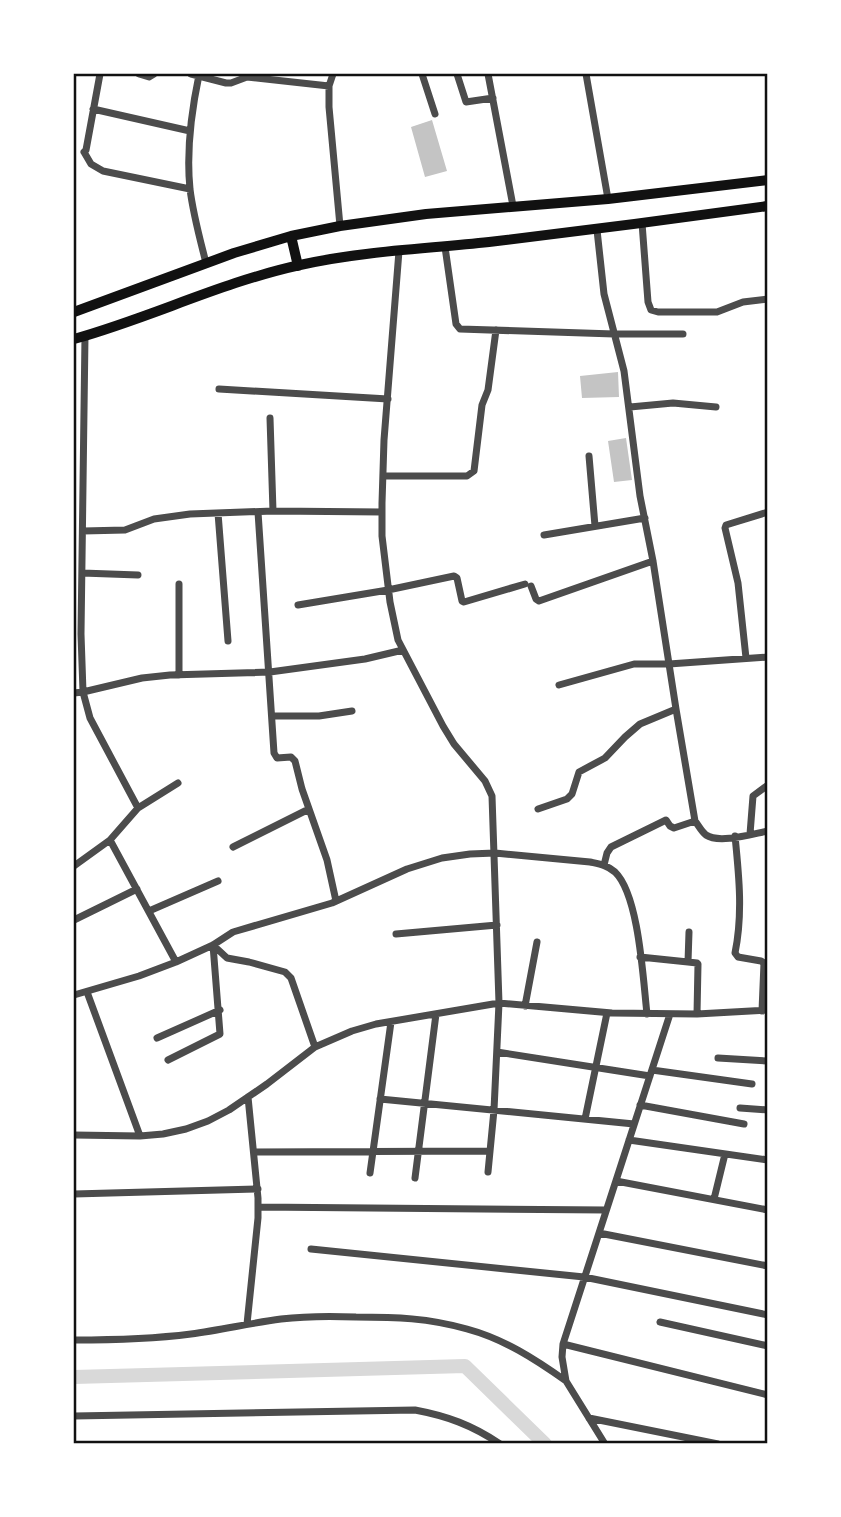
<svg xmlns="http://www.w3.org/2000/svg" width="841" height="1517" viewBox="0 0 841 1517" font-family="Cabin,sans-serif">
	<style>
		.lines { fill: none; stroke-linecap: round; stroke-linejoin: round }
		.canal { stroke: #d9d9d9; stroke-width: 14 }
		.building { fill: #c4c4c4 }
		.minor { stroke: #4c4c4c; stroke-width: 7 }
		.secondary { stroke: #111; stroke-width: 10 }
		.neatline { fill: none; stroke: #111; stroke-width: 2.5 }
	</style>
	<rect width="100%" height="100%" fill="#fff"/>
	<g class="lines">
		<path class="canal" d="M74,1377L465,1366L545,1444"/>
	</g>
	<path class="building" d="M432,120L447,171L425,177L411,127Z
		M618,372L619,397L582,398L580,376Z
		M626,438L632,480L614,482L608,441Z"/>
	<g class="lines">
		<path class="minor" d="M139,74L149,77L154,74
			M191,74L226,83H231L247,77L329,86
			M333,74L329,86V107L340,226
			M422,74L435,114
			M457,74L466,102L493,98
			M488,74L513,206
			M586,74L608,199
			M199,75C191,113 186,150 190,189C193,214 200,239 206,263
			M93,109L190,131
			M84,152L91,164L103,171L190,189
			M84,152L86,150L100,74
			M642,223L648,302L651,310L658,312H717L743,302L768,299
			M597,230L604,294L624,371L640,496L653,561L676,709L695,821C699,826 701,831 706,835C719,844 752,834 768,831
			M445,247L456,324L460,329L614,334H683
			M399,251L384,440L382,503V536L390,602L398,640L443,726L454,744L485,781L492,796L499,1003L494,1110L488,1172
			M85,336L81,634L83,692L90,718L138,808
			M219,389L388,399
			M630,407L673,403L716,407
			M270,418L273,511
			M589,456L595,526
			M383,476H467L474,471L482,405L488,390L496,330
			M258,512L274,753L277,758L291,757L295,761L302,789L327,860L336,901
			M218,513L228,641
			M83,531L125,530L154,519L190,514L273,511L382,512
			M544,535L645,518
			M82,573L138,575
			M179,584V675
			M531,586L536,599L539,601L653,561
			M298,605L388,590L454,576L457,578L462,601L464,602L525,584
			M746,658L738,583L725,528L726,525L768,512
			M559,685L634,664H669L768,657
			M74,693L83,692L142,678L170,675L270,672L365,659L403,650
			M272,716H319L352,711
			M538,809L567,799L572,794L579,772L605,758L625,737L640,724L676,709
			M750,834L753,796L768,785
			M735,836C739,876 743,914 735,953L738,957L761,961L764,963L762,1011
			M110,840L176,962
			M233,847L309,809
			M604,865L607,853L611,847L664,821L666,820L670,826L674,828L695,821
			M74,866L110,840L138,808L178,783
			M149,911L218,881
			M74,920L137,889
			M689,932L688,962L697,963L698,964L697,1014
			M396,934L497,925
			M213,945L227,958L249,962L285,972L291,978L315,1047
			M640,957L688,962
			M87,992L140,1136
			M74,995L139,976L176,962L213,945L233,932L332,903L407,869L442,858L470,854L495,853L590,862C599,864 607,865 615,872C639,895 643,979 647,1014
			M525,1006L537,942
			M157,1038L220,1010
			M497,1052L650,1076
			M718,1058L768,1061
			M168,1060L220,1034L213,945
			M652,1070L752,1084
			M380,1099L634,1124
			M640,1105L744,1124
			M740,1108L768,1110
			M585,1119L607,1013
			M74,1135L140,1136L163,1134L186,1129L208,1121L229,1110L267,1084L315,1047L352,1031L376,1024L499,1003L612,1013L697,1014L768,1010
			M629,1140L768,1160
			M254,1152L490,1151
			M370,1173L391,1022
			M415,1178L436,1014
			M616,1181L768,1210
			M74,1194L258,1189
			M714,1199L725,1154
			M258,1207L606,1210
			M599,1233L768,1266
			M311,1249L584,1277L768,1315
			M660,1322L768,1346
			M247,1324L258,1218V1198L248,1097
			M74,1340C113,1340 152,1339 191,1334C221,1330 251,1323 281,1319C306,1316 331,1316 356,1317C396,1317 428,1318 467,1329C504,1339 535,1359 566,1381
			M563,1344L768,1395
			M74,1416L415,1410C447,1416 472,1425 500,1444
			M589,1418L718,1444
			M605,1444L566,1381L562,1357L563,1344L670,1014"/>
		<path class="secondary" d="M291,236L298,266
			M74,312L234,253L291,236L340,226L426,214L608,199L768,180
			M74,339C150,318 222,282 300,265C362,251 426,249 489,242C582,231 675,219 768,206"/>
	</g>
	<rect width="841" height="1517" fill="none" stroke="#ffffff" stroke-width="150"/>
	<rect x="75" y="75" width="691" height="1367" class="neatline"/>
</svg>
